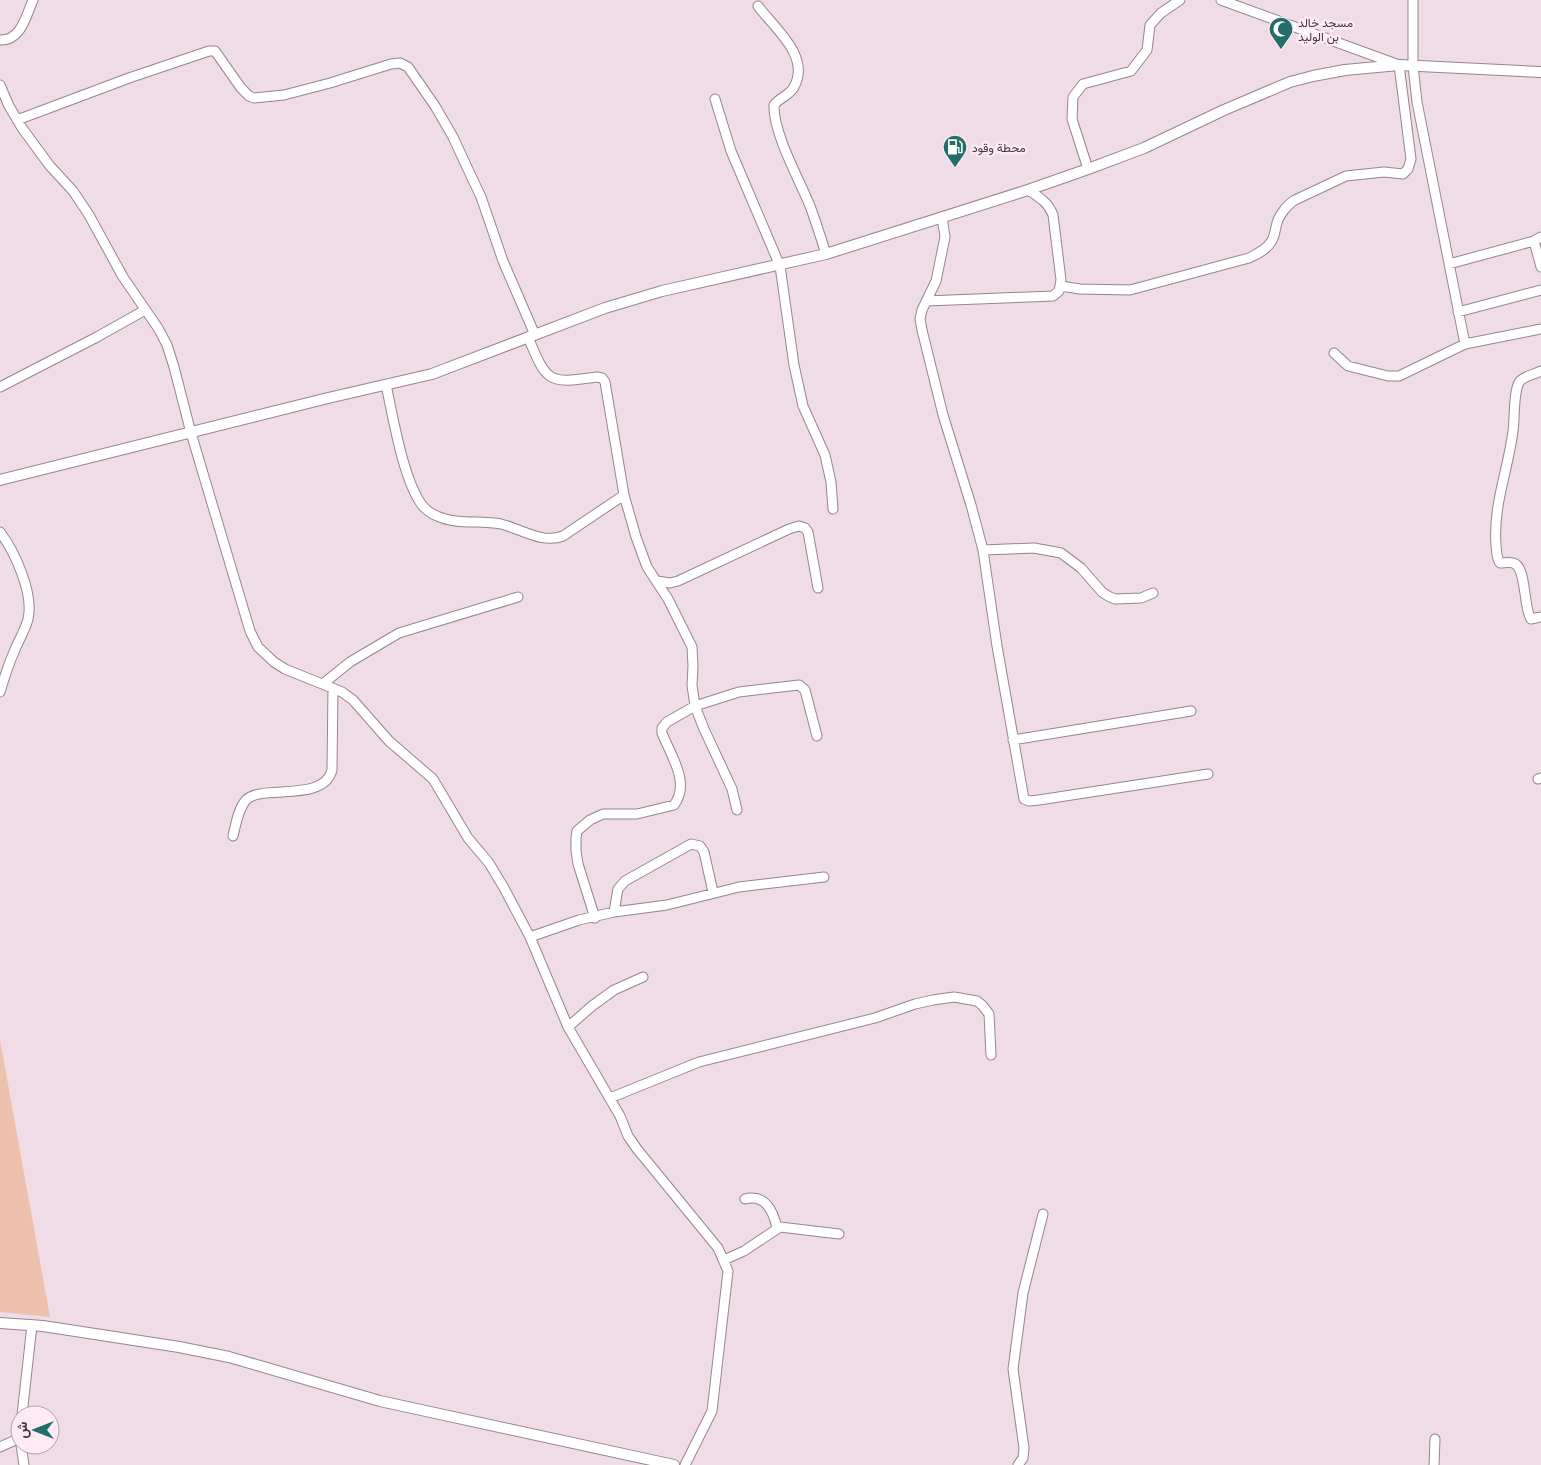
<svg xmlns="http://www.w3.org/2000/svg" width="1541" height="1465" viewBox="0 0 1541 1465" font-family="'PT Serif',Vazirmatn,serif">
	<style>
		.green { fill: #eec0ae }
		.lines { fill: none; stroke-linecap: round; stroke-linejoin: round }
		.minor-casing { stroke: #96848e; stroke-width: 11 }
		.tertiary-casing { stroke: #96848e; stroke-width: 12 }
		.minor { stroke: #fff; stroke-width: 9 }
		.tertiary { stroke: #fff; stroke-width: 10 }
		.labels { text-anchor: middle; dominant-baseline: central; stroke-width: 5; stroke-linejoin: round; paint-order: stroke }
		.poi-label { font-size: 12px; fill: #40383c; stroke: #fdeaf4; text-anchor: start }
	</style>
	<rect width="100%" height="100%" fill="#efdce7"/>
	<path class="green" d="M0,1040L50,1317L0,1312Z"/>
	<g class="lines">
		<defs>
			<path id="minor" d="M1413,0V66L1417,102L1465,344
				M758,6C774,28 811,56 794,87C790,95 779,98 774,105C773,133 799,179 810,206C816,222 821,238 826,254
				M0,40C21,41 26,16 33,0
				M0,85L9,106L22,128L50,166L73,191L89,215L123,277L158,328L167,345L174,367L191,433L250,631L258,647L274,662L285,669L342,692L353,700L389,741L433,779L468,838L489,863L504,888L530,937L568,1027L620,1116L628,1136L637,1149L718,1248L728,1271L712,1411L685,1465
				M715,99L731,151L780,266L794,365L803,406L825,455L831,482L833,509
				M17,120L129,78L209,51H215L241,88L249,96L254,98L284,95L330,83L391,64L400,63L408,67L435,106L453,137L465,163L481,197L503,261L535,335
				M1088,169L1072,119L1073,97L1083,84L1131,71L1147,50L1150,25L1161,13L1180,0
				M942,217L945,237L936,281L922,310L920,319L922,330L943,415L971,505L983,550L997,646L1024,799L1029,801L1039,800L1208,774
				M1534,241L1541,267
				M1449,264L1534,241L1541,237
				M1061,286L1080,289L1130,290L1249,258C1257,254 1266,250 1271,242C1275,237 1275,229 1277,223C1279,215 1288,204 1295,200L1346,176L1384,172L1403,174L1408,169L1411,159L1399,65L1221,0
				M926,301L1053,296L1059,291L1061,280L1053,215C1048,202 1039,197 1028,190
				M1458,312L1541,290
				M528,337C547,383 548,384 597,377L602,378L605,382L624,495L636,537L647,567L668,599L692,647L693,666L692,685L695,706L704,729L732,789L737,810
				M1334,353L1348,366L1388,376H1399L1465,344L1541,329
				M1541,371C1535,374 1525,376 1520,381C1513,390 1515,419 1513,431C1508,471 1493,504 1496,545C1497,553 1496,557 1500,563C1504,563 1509,562 1513,563C1527,566 1523,608 1531,619L1541,617
				M386,385C393,416 403,480 422,505C425,509 432,514 437,516C456,525 480,520 501,524C521,529 542,544 563,536L624,495
				M0,387L97,337L145,310
				M0,532C15,552 34,594 28,619C25,631 18,641 14,652C8,665 4,679 0,692
				M983,550L1034,548L1061,553L1081,568L1102,592L1108,596L1115,599L1141,598L1153,593
				M657,581L670,583L678,581L789,529L799,526L805,528L808,532L818,588
				M324,683L350,662L399,633L518,597
				M1013,740L1191,711
				M1538,779L1541,778
				M233,836C236,824 238,809 246,800C261,784 324,803 332,770L333,688
				M614,912L618,889L625,881L691,844L700,846L704,852L713,892
				M595,918L578,864L576,851V838L577,831L590,820L603,814H637L674,805C691,783 670,754 662,733V728L667,722L695,706L739,692L799,685L805,690L817,736
				M530,937L579,920L614,912L667,905L739,887L824,877
				M568,1027L592,1006L614,990L643,977
				M610,1098L699,1062L875,1018L915,1004L933,1000L954,997L977,1001L982,1005L989,1014L991,1055
				M745,1199C765,1194 773,1210 777,1228
				M724,1260L744,1251L780,1227L839,1234
				M22,1415L32,1325
				M21,1445L24,1465
				M0,1447L20,1438
				M1018,1465L1023,1458L1024,1448L1013,1369L1023,1293L1043,1214
				M1434,1465L1435,1439"/>
			<path id="tertiary" d="M0,480L328,398L432,374L605,308L662,291L826,254L1028,190L1088,169L1144,148L1224,110L1290,82L1313,76L1345,70L1399,65L1541,72
				M0,1323L43,1326L179,1347L229,1357L380,1401L674,1465"/>
		</defs>
		<use href="#minor" class="minor-casing"/>
		<use href="#tertiary" class="tertiary-casing"/>
		<use href="#minor" class="minor"/>
		<use href="#tertiary" class="tertiary"/>
	</g>
	<defs>
		<symbol id="mosque-pin" viewBox="-11 -11 22 30"><path d="M0 17L-7.5 6A9.5 9.5 0 1 1 7.5 6Z" fill="#236e6b" stroke="#fdeaf4"/><path d="M3.5-4.9A6 6 0 1 0 3.5 4.9A5 5 0 1 1 3.5-4.9Z" fill="#fff"/></symbol>
		<symbol id="fuel-pin" viewBox="-11 -11 22 30"><path d="M0 17L-7.5 6A9.5 9.5 0 1 1 7.5 6Z" fill="#236e6b" stroke="#fdeaf4"/><path d="M-5.5-6h7V0h2V4h1.3V-2.5L3-4.5l.8-.8L6-3V5H2.5V1h-1V6h-7ZM-4.2-4.7v3.2H.2V-4.7Z" fill="#fff"/></symbol>
	</defs>
	<g fill-rule="evenodd">
		<use href="#mosque-pin" x="1267" y="15" width="28" height="38"/>
		<use href="#fuel-pin" x="941" y="133" width="28" height="38"/>
	</g>
	<g class="labels">
		<g class="poi-label">
			<text x="1298" y="22">مسجد خالد<tspan x="1298" dy="14">بن الوليد</tspan></text>
			<text x="972" y="147">محطة وقود</text>
		</g>
	</g>
	<g transform="translate(35 1430) rotate(270)"><circle r="24" fill="#fdeaf4" stroke="#b1a3aa"/>
	<path d="M0-4L9 19L0 12L-9 19Z" fill="#236e6b"/>
	<text y="-8" font-size="14" font-weight="bold" text-anchor="middle" fill="#40383c">ش</text>
	</g>
</svg>
